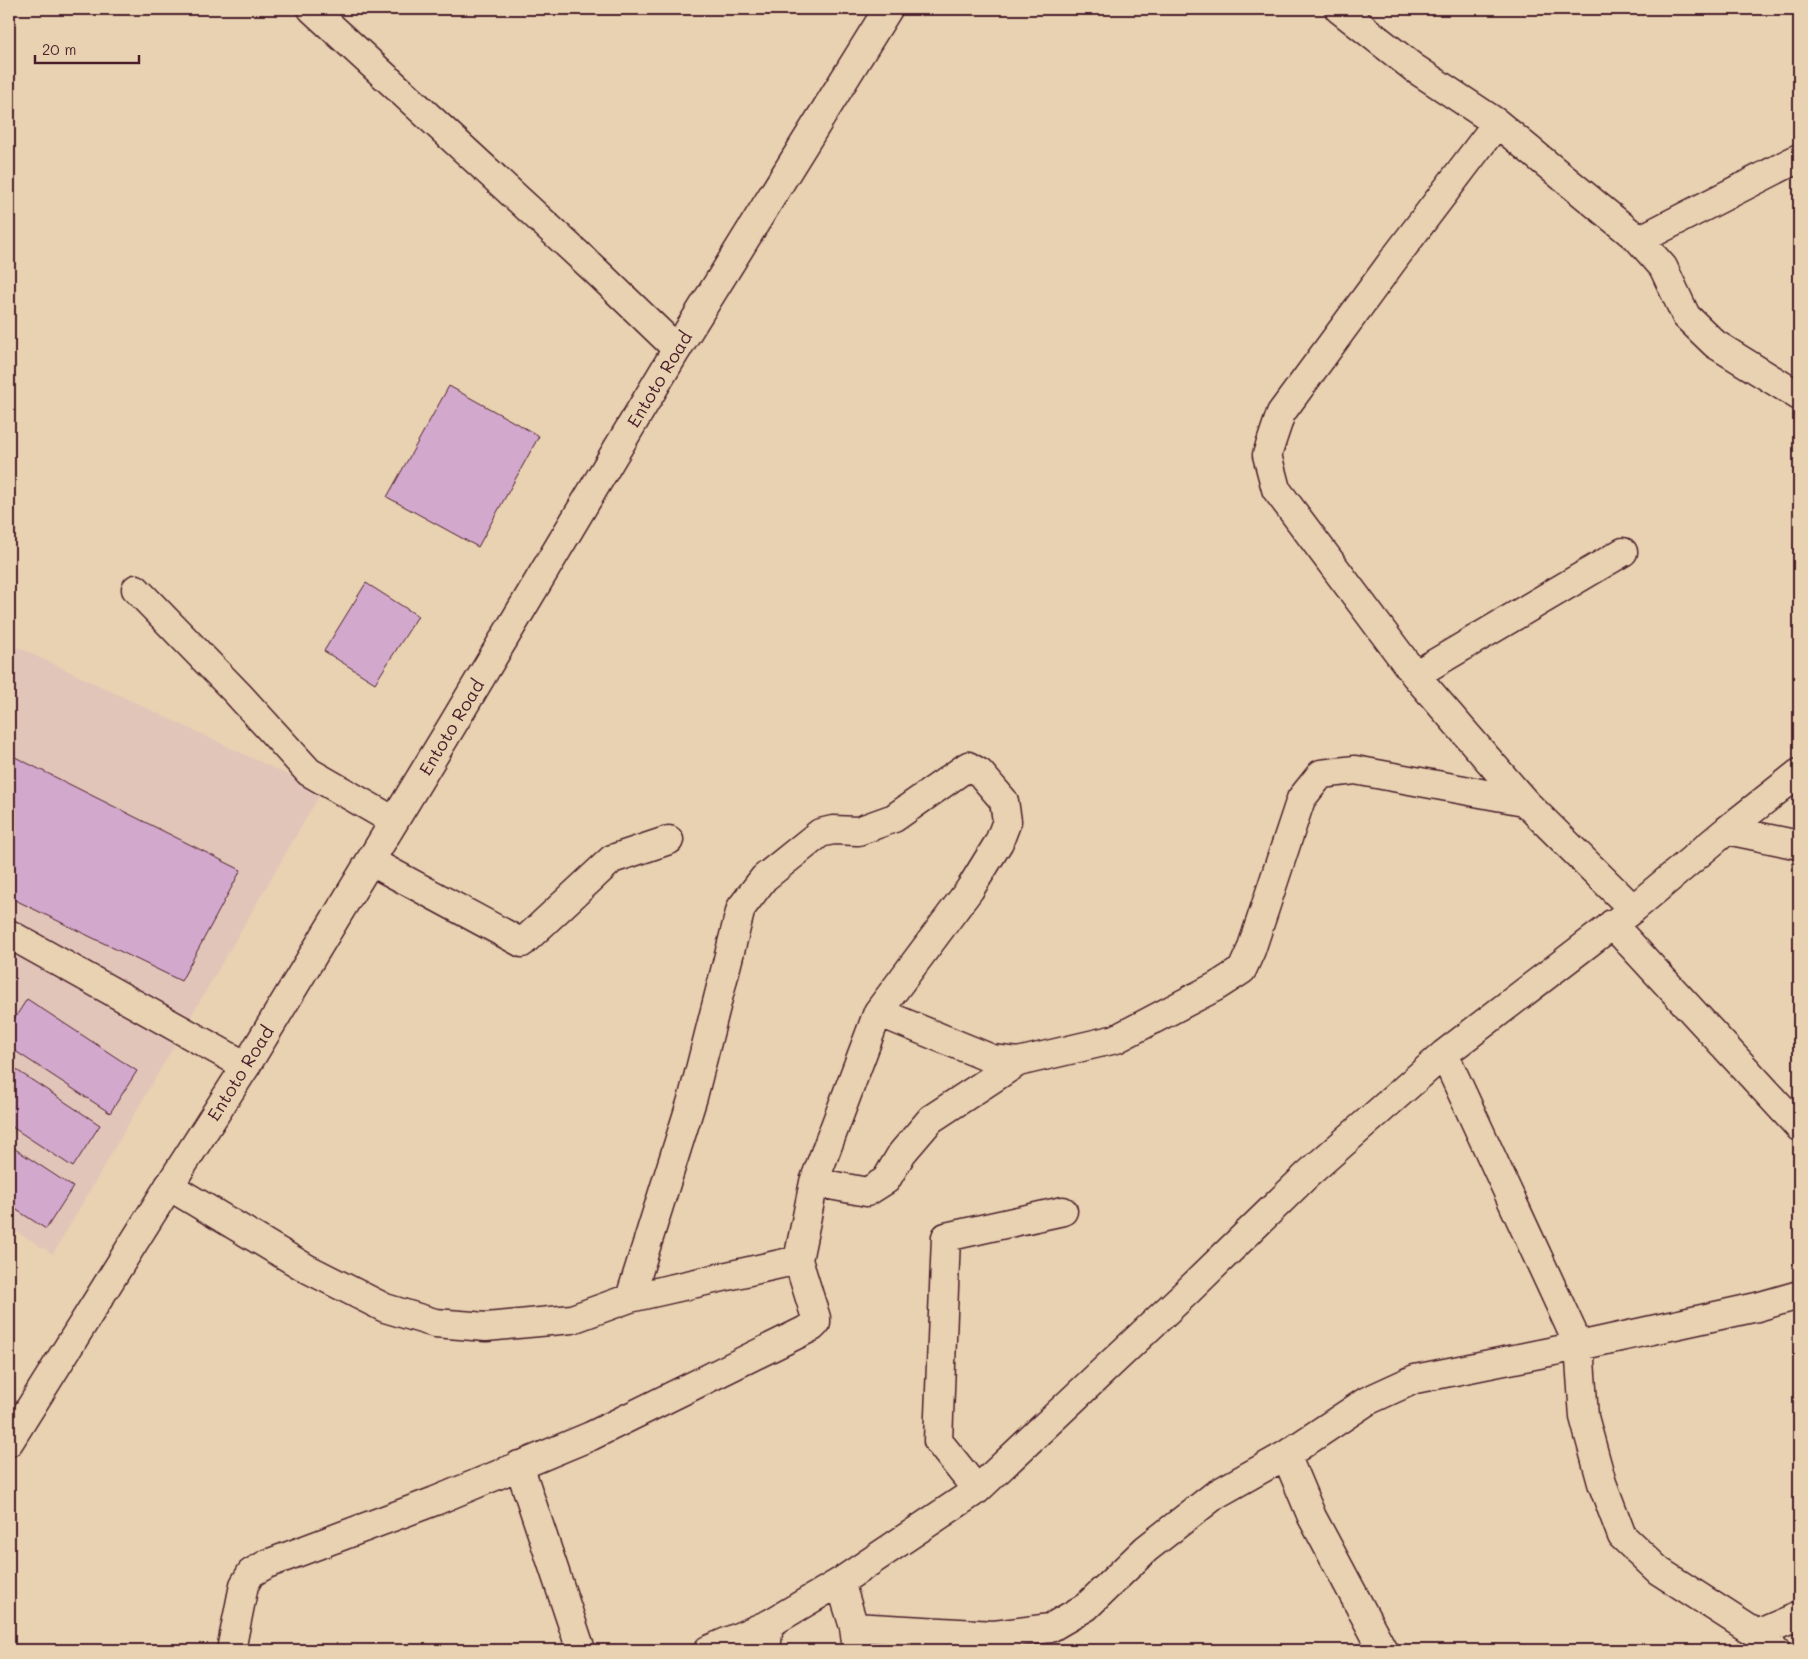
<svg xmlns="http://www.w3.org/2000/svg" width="1808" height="1659" viewBox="0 0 1808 1659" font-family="Mali,sans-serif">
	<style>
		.built { fill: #e2c5b9 }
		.building { fill: #d3a8cd; stroke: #4a1f2b }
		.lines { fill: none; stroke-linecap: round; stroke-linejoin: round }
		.minor-casing { stroke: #4a1f2b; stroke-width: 31 }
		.major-casing { stroke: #4a1f2b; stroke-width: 31 }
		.minor { stroke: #e8d2b1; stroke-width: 28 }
		.major { stroke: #e8d2b1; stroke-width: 28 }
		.labels { text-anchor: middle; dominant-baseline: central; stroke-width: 5; stroke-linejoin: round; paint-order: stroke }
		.street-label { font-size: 18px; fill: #4a1f2b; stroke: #e8d2b1 }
	</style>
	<rect width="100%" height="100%" fill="#e8d2b1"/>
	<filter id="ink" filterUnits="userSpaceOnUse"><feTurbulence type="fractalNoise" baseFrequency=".02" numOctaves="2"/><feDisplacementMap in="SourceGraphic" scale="10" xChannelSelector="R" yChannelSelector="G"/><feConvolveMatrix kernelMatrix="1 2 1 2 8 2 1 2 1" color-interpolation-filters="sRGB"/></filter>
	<g filter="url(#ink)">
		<path class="built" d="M9,643L322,791L53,1254L9,1227Z"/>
		<path class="building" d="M449,386L539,436L478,547L387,497Z
			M366,583L418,616L375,683L324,651Z
			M9,754L241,870L181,981L9,897Z
			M27,999L137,1071L110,1113L9,1047V1027Z
			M9,1065L100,1125L73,1167L9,1125Z
			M9,1145L73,1187L46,1229L9,1205Z"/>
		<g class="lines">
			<defs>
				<path id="minor" d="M312,9L596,271L677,349
					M1339,9L1414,68L1497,123L1639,240L1663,267L1686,316L1715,344L1799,396
					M1497,123L1397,255L1281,413L1267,455L1276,489L1415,675L1524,801L1633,909
					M1639,240L1799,158
					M136,589L238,694L309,772L394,821
					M1415,675L1623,552
					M1727,830L1799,845
					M370,861L522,943L612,859L669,840
					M1612,924L1799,1127
					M9,934L246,1066
					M878,1012L992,1059L1018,1062L1116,1039L1217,986L1242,970L1251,950L1301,799L1321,774L1355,770L1524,801
					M1444,1054L1579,1346L1584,1417L1602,1483L1622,1536L1659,1571L1757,1634L1775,1650
					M814,1182L867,1192L886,1180L902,1153L931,1119L1018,1062
					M169,1186L306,1268L385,1308L435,1323L486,1327L572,1319L630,1298L693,1097L741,908L764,878L820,833L833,830L858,831L894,818L968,766L980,773L1004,801L1007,821L999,842L970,889L878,1012L814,1182L798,1260L630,1298
					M1286,1455L1312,1517L1383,1650
					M519,1465L581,1650
					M977,1490L938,1441L946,1237L1063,1211
					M840,1582L854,1627L994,1635L1050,1628L1086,1607L1146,1549L1215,1495L1286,1455L1367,1401L1415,1379L1579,1346L1757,1307L1799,1295
					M854,1627L857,1650
					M1757,1634L1799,1616
					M231,1650L244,1585L251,1573L267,1564L435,1501L591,1436L812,1327L816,1323V1318L798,1260
					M708,1650L769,1624L840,1582L977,1490L1189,1290L1307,1175L1444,1054L1633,909L1727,830L1799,773
					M766,1650L769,1624"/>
				<path id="major" d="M9,1442L169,1186L246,1066L453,724L677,349L888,9"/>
			</defs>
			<use href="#minor" class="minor-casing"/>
			<use href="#major" class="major-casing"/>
			<use href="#minor" class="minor"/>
			<use href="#major" class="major"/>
		</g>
	</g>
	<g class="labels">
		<g class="street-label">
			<text transform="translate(659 379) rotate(-59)">Entoto Road</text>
			<text transform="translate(451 727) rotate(-59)">Entoto Road</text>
			<text transform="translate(240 1073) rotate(-58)">Entoto Road</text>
		</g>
	</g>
	<rect width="1808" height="1659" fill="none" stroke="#e8d2b1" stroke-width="30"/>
	<rect x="15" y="15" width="1778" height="1629" fill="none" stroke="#4a1f2b" stroke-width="2" filter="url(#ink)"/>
	<path d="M35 55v8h104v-8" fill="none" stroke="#4a1f2b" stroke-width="2.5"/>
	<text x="42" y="55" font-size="15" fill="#4a1f2b" stroke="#e8d2b1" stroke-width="4" paint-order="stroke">20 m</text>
</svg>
